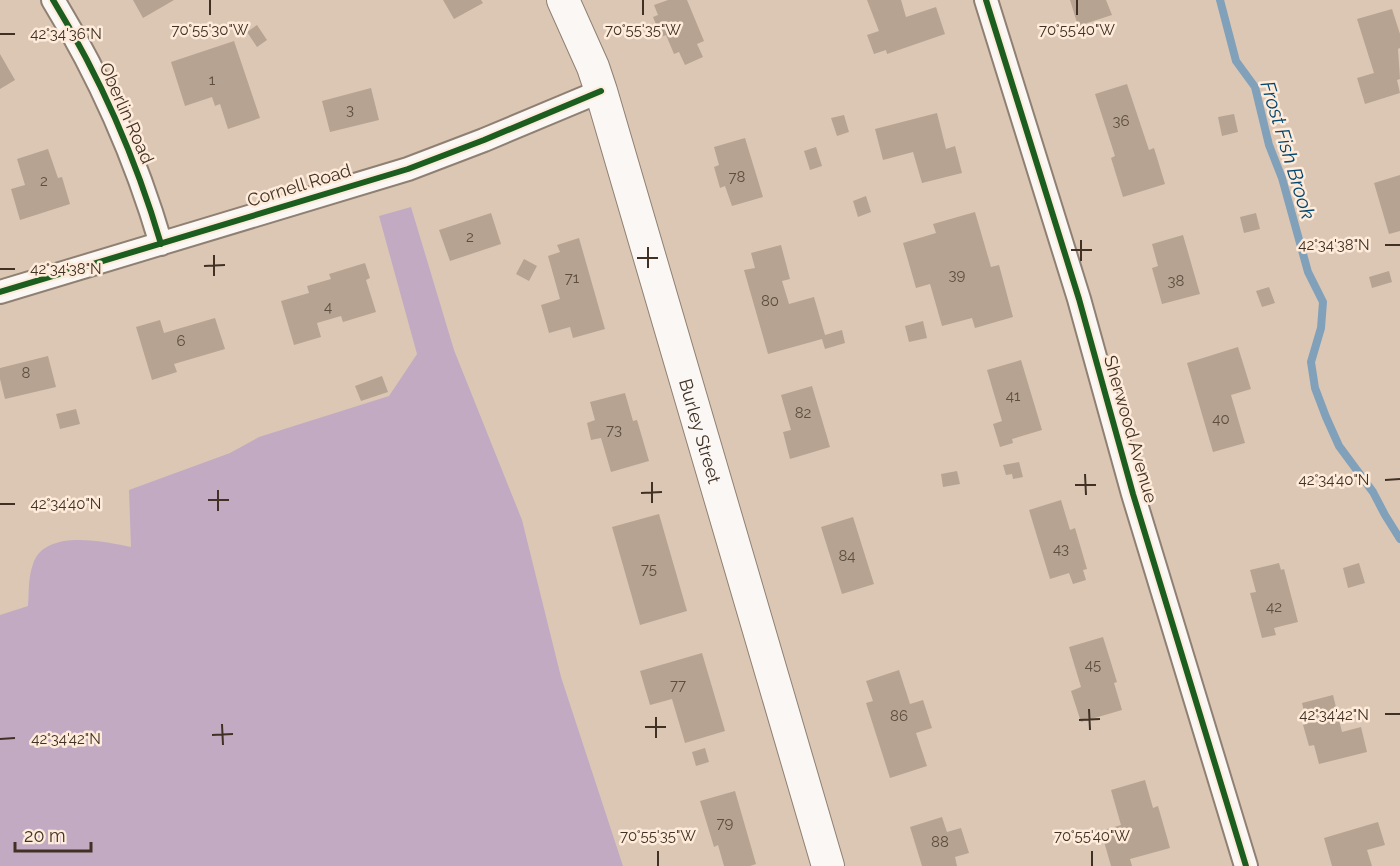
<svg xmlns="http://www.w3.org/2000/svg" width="1400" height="866" viewBox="0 0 1400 866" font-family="Raleway,sans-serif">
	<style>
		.green { fill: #c2aac3 }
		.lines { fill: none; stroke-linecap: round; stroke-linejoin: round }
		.stream { stroke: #81a1bb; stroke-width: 8 }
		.building { fill: #b6a391 }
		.minor-casing { stroke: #8f8072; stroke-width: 26 }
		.secondary-casing { stroke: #8f8072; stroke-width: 34 }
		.minor { stroke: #faf7f4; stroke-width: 22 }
		.secondary { stroke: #faf7f4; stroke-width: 32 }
		.cycleway-casing { stroke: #feebda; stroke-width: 10 }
		.cycleway { stroke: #1b5e20; stroke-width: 6 }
		.ticks { fill: none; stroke: #403124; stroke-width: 2 }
		.labels { text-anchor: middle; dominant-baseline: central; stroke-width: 5; stroke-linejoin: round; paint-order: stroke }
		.number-label { font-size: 15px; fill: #5e4e3f }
		.street-label { font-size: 18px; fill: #403124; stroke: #feebda }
		.water-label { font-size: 20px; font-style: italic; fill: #004670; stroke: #feebda }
		.ticks-label { font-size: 15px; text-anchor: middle; fill: #403124; stroke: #feebda; stroke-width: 5; stroke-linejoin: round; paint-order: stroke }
	</style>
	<rect width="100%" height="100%" fill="#dcc7b5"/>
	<path class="green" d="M411,207L454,350L522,520L561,677L623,866H0V615L28,606C29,592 28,578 33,564C45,528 105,542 131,547L129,490L230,453L259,437L389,396L417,354L379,216Z"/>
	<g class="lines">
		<path class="stream" d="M1220,0L1236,61L1255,87L1269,145L1282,178L1308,272L1323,302L1321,328L1311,362L1315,388L1326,417L1339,446L1373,492L1385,515L1400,539"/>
	</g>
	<path class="building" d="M133,0H174L143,18Z
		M443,0H481L483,3L454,19Z
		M668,0H687L704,41L697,44L703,57L685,65L679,52L674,54L666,35L661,37L653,17L658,15L654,5Z
		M867,0H901L906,17L936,7L945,34L887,54L886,50L874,54L867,35L879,31Z
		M1070,0H1106L1112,15L1078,26Z
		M1392,9L1400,34V48L1398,49L1400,79L1397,80L1400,93L1365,104L1357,78L1374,73L1357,19Z
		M257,25L267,40L257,47L247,32Z
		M234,41L260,118L228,129L220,104L215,106L212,97L185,106L171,62Z
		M0,54L15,80L0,89Z
		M1127,84L1149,150L1154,148L1165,184L1123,197L1111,158L1115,156L1095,94Z
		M371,88L379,120L330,132L322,101Z
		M937,113L946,149L955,146L962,173L922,183L913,152L883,160L875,129Z
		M1234,114L1238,132L1222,136L1218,117Z
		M844,115L849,132L837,136L831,118Z
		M745,138L763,197L732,206L725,186L720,188L714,167L719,165L714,147Z
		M816,147L822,166L810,170L804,151Z
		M48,149L58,178L62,177L70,204L20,220L11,189L25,185L17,159Z
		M1400,175V231L1389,234L1374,183Z
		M866,196L871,212L858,217L853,201Z
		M975,212L991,267L999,265L1013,317L975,328L972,318L942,326L930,284L916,288L903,243L936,233L933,224Z
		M491,213L501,244L450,261L439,230Z
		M1256,213L1260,229L1244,233L1240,217Z
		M1183,235L1200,294L1162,304L1152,268L1158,266L1152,244Z
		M579,238L605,329L573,338L570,327L549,333L541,305L560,299L548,256L560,252L557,245Z
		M781,245L790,279L782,281L789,304L814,297L825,335L842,330L845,343L825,349L822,339L768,354L744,270L755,268L751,253Z
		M524,259L537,266L529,281L516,274Z
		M365,263L370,278L366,280L376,312L343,322L341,316L317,323L321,337L294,345L281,301L309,293L307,286L331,279L329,274Z
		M1389,271L1392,282L1372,288L1369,277Z
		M1269,287L1275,303L1262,307L1256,291Z
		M215,318L225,349L174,364L177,372L152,380L136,327L160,320L164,333Z
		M923,321L927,338L909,342L905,326Z
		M1238,347L1251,389L1231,395L1245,443L1213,452L1187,363Z
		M48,356L56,387L5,399L0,379V368Z
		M1021,360L1042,430L1012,439L1013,443L1000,447L993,424L1002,421L987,370Z
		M382,376L388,392L361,401L355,386Z
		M812,386L830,447L790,459L783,432L791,430L781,395Z
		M625,393L633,421L637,420L649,461L611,472L601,438L591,440L587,423L595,420L590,402Z
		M76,409L80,424L60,429L56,414Z
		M1019,462L1023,477L1013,479L1012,474L1006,475L1003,465Z
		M957,471L960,484L943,487L941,474Z
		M1061,500L1070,530L1075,528L1087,569L1083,570L1086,580L1073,584L1069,573L1050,579L1029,510Z
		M659,514L687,611L640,625L612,527Z
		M853,517L874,584L842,594L821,527Z
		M1279,563L1281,570L1284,569L1298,622L1274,628L1276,635L1262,638L1250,593L1256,592L1250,570Z
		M1359,563L1365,583L1348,588L1343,568Z
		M1103,637L1117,682L1114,683L1122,710L1081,722L1071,691L1081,687L1069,647Z
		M702,653L725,731L685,743L672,699L650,705L640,671Z
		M899,670L910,704L923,700L932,728L916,733L927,766L890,778L866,703L873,701L866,681Z
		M1333,695L1342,732L1361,727L1367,752L1319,764L1314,745L1309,746L1303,725L1307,724L1302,703Z
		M705,748L709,762L696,766L692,752Z
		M1145,780L1153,808L1158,806L1170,848L1130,859L1132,866H1111L1101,831L1121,825L1111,790Z
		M735,791L756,864L750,866H724L718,845L714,847L700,801Z
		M942,817L947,832L961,828L969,853L955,857L957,866H922L910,827Z
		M1378,822L1385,845L1367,850L1372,866H1332L1324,838Z"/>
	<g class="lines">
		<defs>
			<path id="minor" d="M53,0C99,75 136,159 161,244
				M986,0L1079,299L1133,494L1246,866
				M0,292L408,169L484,140L601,91"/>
			<g id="secondary">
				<path id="s1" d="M563,0L593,67L601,91L828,866"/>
			</g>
		</defs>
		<use href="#minor" class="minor-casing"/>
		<use href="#secondary" class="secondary-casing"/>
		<use href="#minor" class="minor"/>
		<use href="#secondary" class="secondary"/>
		<defs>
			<path id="cycleway" d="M53,0C99,75 136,159 161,244
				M986,0L1079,299L1133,494L1246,866
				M0,292L408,169L484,140L601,91"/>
		</defs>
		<use href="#cycleway" class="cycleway-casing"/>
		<use href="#cycleway" class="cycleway"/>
	</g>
	<path class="ticks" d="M210,0V15M643,0V15M1077,0V15M0,34H15M1081,240V261M1385,245H1400M648,247V268M1071,250H1092M214,255V276M637,258H658M204,266L225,265M0,269H15M1085,474L1086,495M1385,480L1400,479M652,482V503M1075,485H1096M218,490V511M641,493L662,492M208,500H229M0,504H15M1089,709L1090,730M1385,714H1400M656,717V738M1079,720L1100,719M222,724L223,745M645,727H666M212,735L233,734M0,739L15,738M658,851V866M1092,851V866"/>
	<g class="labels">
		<g class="number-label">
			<text x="212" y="80">1</text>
			<text x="350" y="110">3</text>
			<text x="1121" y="121">36</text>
			<text x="737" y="177">78</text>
			<text x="44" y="181">2</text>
			<text x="470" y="237">2</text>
			<text x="957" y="275">39</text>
			<text x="572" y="278">71</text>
			<text x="1176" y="281">38</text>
			<text x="770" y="301">80</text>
			<text x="328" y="307">4</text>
			<text x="181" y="341">6</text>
			<text x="26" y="373">8</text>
			<text x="1013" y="396">41</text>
			<text x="803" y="413">82</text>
			<text x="1221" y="419">40</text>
			<text x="614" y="430">73</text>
			<text x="1061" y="549">43</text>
			<text x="847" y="556">84</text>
			<text x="649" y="569">75</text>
			<text x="1274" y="607">42</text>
			<text x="1093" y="665">45</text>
			<text x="678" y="685">77</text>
			<text x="899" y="716">86</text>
			<text x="725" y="823">79</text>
			<text x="940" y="842">88</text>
		</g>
		<g class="street-label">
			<text transform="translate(127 113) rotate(66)">Oberlin Road</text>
			<text transform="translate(299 185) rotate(-17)">Cornell Road</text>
			<text transform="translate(1131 429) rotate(74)">Sherwood Avenue</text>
			<text stroke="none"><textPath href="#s1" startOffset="453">Burley Street</textPath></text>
		</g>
		<g class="water-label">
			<text transform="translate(1288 150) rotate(73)">Frost Fish Brook</text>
		</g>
	</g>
	<g class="ticks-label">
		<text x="210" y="35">70°55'30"W</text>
		<text x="643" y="35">70°55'35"W</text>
		<text x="1077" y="35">70°55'40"W</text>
		<text x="66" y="39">42°34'36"N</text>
		<text x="1334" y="250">42°34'38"N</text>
		<text x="66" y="274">42°34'38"N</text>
		<text x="1334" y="485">42°34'40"N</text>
		<text x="66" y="509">42°34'40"N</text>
		<text x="1334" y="720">42°34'42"N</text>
		<text x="66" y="744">42°34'42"N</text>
		<text x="658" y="841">70°55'35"W</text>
		<text x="1092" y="841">70°55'40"W</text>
	</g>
	<path d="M15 842v9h76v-9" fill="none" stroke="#403124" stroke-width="3"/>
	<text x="24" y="842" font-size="18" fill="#403124" stroke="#feebda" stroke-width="4.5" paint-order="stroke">20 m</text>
</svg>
